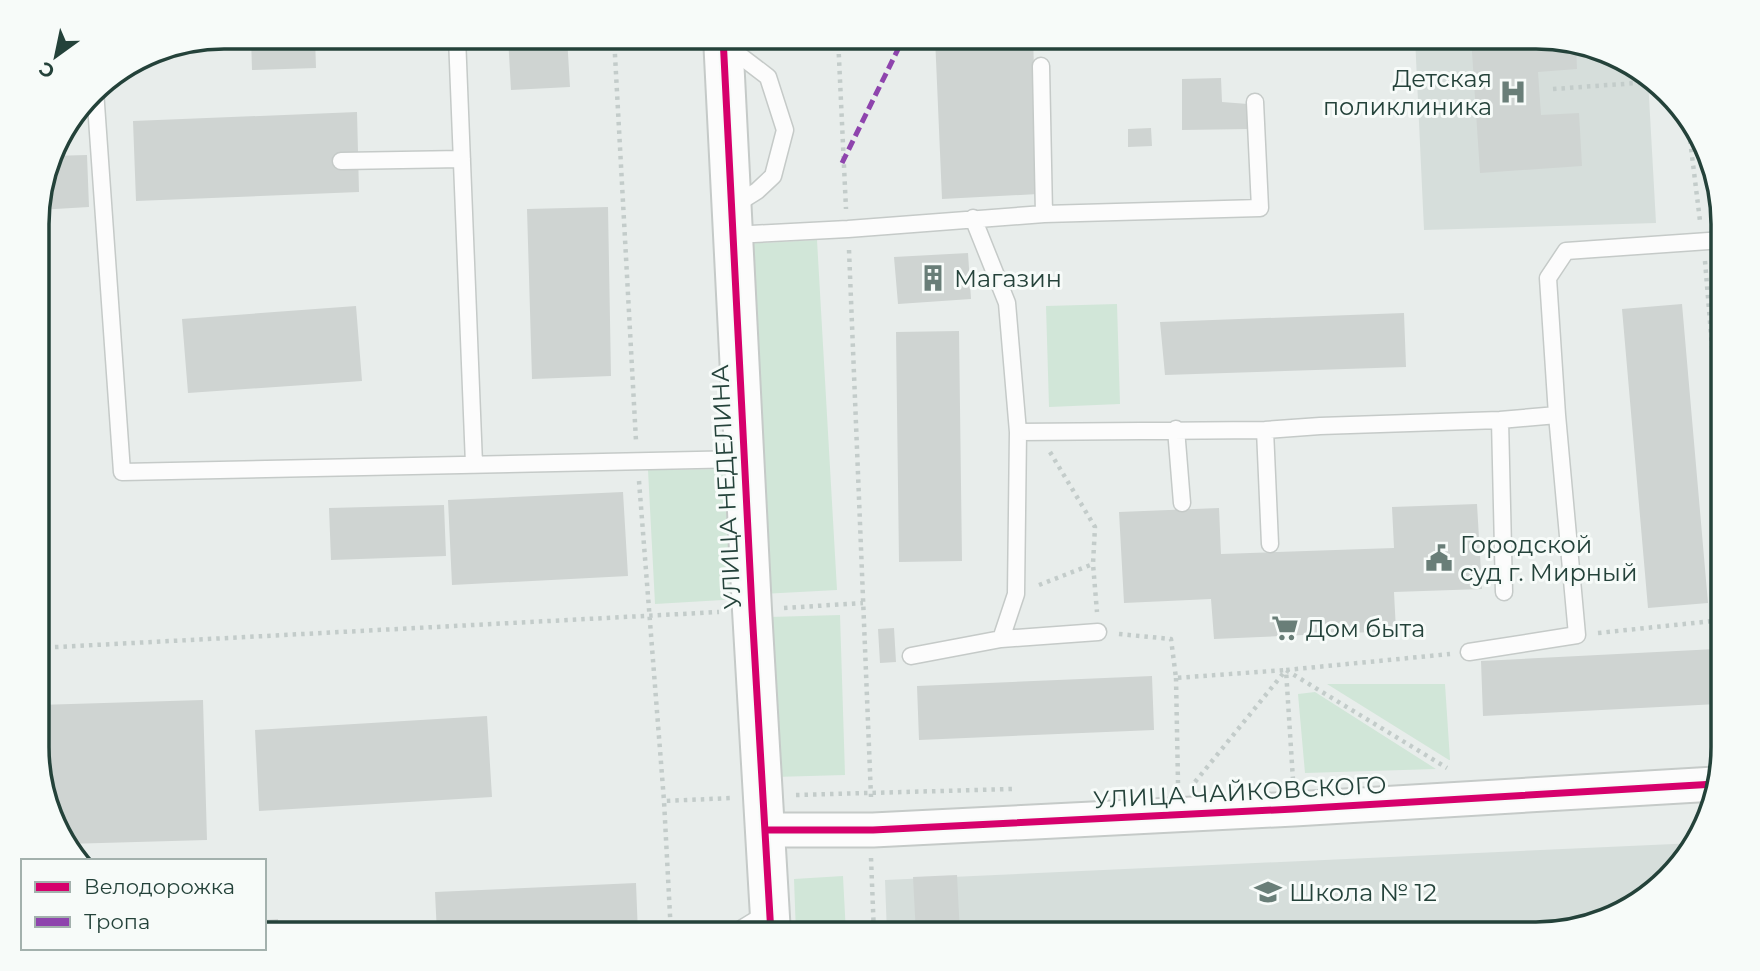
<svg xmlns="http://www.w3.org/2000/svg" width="1760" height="971" viewBox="0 0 1760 971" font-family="Montserrat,sans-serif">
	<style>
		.built { fill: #d6dedb }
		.green { fill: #d1e6d8 }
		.building { fill: #cfd4d2 }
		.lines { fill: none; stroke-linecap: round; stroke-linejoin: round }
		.service-casing { stroke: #c5cac8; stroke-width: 19 }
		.minor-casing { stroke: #c5cac8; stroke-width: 37 }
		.tertiary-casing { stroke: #c5cac8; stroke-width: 42 }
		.path { stroke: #c3ccca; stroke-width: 4.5; stroke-dasharray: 3.5 5; stroke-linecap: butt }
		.service { stroke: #fcfcfc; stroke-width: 16 }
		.minor { stroke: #fcfcfc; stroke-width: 33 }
		.tertiary { stroke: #fcfcfc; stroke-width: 38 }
		.quiet { stroke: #8e44ad; stroke-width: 5; stroke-dasharray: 10 5; stroke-linecap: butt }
		.cycleway-casing { stroke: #f7fbf9; stroke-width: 11 }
		.cycleway { stroke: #d6006c; stroke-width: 7 }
		.labels { text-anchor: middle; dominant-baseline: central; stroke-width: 6; stroke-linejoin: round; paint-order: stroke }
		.poi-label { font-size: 24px; fill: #24423a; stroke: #f7fbf9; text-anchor: start }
		.street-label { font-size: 24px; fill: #24423a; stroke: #f7fbf9 }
		.rim { fill: none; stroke: #24423a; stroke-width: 3.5 }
	</style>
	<rect width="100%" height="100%" fill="#e8edeb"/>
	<path class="built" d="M1415,37H1537L1629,62L1648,79L1656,223L1424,230Z
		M1696,843L1640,903L1548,934H887L885,880Z"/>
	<path class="green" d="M817,240L837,590L762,594L743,244Z
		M1117,304L1120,404L1049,407L1046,306Z
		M733,469L740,599L655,604L648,470Z
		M840,615L845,775L774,777L769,617Z
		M1327,684H1445L1450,760H1449Z
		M1315,692L1436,769L1305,773L1298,694Z
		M843,876L846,934H796L794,879Z"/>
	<path class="building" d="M251,37H315L316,68L252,70Z
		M508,37H567L570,87L511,90Z
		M935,37H1033L1038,194L942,199Z
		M1115,37H1149V45L1116,46Z
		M1471,37H1537L1576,47L1577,69L1538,72L1541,115L1579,113L1582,166L1480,173Z
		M1221,78L1222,102L1248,104L1249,129L1182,130V79Z
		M357,112L359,192L136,201L133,121Z
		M1151,128L1152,146L1128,147V129Z
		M87,155L89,207L38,210V200L51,156Z
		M608,207L611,376L532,379L527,209Z
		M968,253L971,299L898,304L894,257Z
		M1682,304L1708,603L1648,608L1622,309Z
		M356,306L362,381L188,393L182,319Z
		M1404,313L1406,367L1165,375L1160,322Z
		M959,331L962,561L899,562L896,332Z
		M623,492L628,576L452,585L448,500Z
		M1477,504L1482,589L1394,592L1396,631L1214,639L1211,599L1124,603L1119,512L1219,508L1221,554L1394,548L1392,507Z
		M444,505L446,556L331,560L329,508Z
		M38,528H46L49,593L38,594Z
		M894,628L896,662L880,663L878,629Z
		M1716,649L1718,704L1483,716L1481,661Z
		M1152,676L1154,730L919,740L917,686Z
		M203,700L207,840L66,844L38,771V705Z
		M487,716L492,797L259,811L255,730Z
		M957,875L960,934H916L913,877Z
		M636,883L638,934H437L435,892Z
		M278,919V934H264V920Z"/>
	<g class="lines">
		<defs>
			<path id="service" d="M457,37L474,464
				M726,45L768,77L785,130L773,176L757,191L733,206
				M1041,66L1044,214
				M95,90L122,472L744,459
				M341,161L462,159
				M973,218L1007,303L1018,432L1265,430L1320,426L1500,420L1557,415
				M733,235L848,229L1044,214L1260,208L1255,102
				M1500,420L1504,592
				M1176,429L1182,503
				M1265,430L1270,544
				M1018,432L1016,594L1001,639L1098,632
				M1469,652L1577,635L1557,415L1548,278L1566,251L1723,240
				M911,656L1001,639
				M739,934L741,929L767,913"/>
			<path id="minor" d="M766,830H873L1294,809L1715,784"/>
			<path id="tertiary" d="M723,37L752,610L771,934"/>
		</defs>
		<use href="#service" class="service-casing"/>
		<use href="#minor" class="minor-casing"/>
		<use href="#tertiary" class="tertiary-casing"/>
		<path class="path" d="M614,37L636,441
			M838,37L846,209
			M1553,89L1651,82
			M1687,115L1700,221
			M849,250L871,797
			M1705,261L1723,480
			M1050,452L1095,527L1093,564L1097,612
			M639,481L664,801
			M1039,585L1093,564
			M784,608L863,603
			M1598,633L1723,620
			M1119,634L1171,639L1176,678L1285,670
			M38,648L719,612
			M1176,678L1178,783
			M1293,780L1286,670L1447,768
			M1195,782L1286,670L1450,654
			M796,795L1012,789
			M871,858L874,934
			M671,934L664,801L732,798"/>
		<use href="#service" class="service"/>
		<use href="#minor" class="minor"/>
		<use href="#tertiary" class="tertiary"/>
		<path class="quiet" d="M842,163L904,37"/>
		<defs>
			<path id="cycleway" d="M723,37L752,610L771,934
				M766,830H873L1294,809L1715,784"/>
		</defs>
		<use href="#cycleway" class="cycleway-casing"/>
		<use href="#cycleway" class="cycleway"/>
	</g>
	<defs>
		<symbol id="hospital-bare" viewBox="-9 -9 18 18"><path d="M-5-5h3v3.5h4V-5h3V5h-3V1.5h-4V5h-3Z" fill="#697e78" stroke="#f7fbf9" stroke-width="2.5" paint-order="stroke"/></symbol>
		<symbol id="building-bare" viewBox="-9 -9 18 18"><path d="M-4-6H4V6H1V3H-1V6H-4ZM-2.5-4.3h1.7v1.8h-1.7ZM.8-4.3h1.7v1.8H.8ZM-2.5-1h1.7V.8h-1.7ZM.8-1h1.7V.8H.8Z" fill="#697e78" stroke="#f7fbf9" stroke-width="2.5" paint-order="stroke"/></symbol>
		<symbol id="civic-bare" viewBox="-9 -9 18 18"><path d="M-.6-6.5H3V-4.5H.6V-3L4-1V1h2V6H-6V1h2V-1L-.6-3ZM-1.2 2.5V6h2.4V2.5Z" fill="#697e78" stroke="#f7fbf9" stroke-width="2.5" paint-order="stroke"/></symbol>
		<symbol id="supermarket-bare" viewBox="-9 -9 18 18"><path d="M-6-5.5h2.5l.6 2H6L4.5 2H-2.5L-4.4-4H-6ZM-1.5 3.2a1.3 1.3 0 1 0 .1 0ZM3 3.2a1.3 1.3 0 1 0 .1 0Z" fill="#697e78" stroke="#f7fbf9" stroke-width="2.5" paint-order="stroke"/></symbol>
		<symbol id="school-bare" viewBox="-9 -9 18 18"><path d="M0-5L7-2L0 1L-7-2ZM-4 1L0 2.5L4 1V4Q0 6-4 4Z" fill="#697e78" stroke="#f7fbf9" stroke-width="2.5" paint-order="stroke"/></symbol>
	</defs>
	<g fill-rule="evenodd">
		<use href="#hospital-bare" x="1494" y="73" width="38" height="38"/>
		<use href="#building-bare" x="914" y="259" width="38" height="38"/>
		<use href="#civic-bare" x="1420" y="539" width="38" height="38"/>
		<use href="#supermarket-bare" x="1266" y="609" width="38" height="38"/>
		<use href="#school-bare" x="1249" y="873" width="38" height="38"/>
	</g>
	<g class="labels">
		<g class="poi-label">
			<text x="1492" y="78" text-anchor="end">Детская<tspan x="1492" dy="28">поликлиника</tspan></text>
			<text x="954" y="278">Магазин</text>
			<text x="1460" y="544">Городской<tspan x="1460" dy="28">суд г. Мирный</tspan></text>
			<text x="1306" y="628">Дом быта</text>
			<text x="1289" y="892">Школа № 12</text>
		</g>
		<g class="street-label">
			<text transform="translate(726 487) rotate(-93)">УЛИЦА НЕДЕЛИНА</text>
			<text transform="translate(1240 792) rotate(-3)">УЛИЦА ЧАЙКОВСКОГО</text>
		</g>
	</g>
	<path d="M0 0H1760V971H0ZM224 49H1536A175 175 0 0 1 1711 224V747A175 175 0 0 1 1536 922H224A175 175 0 0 1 49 747V224A175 175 0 0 1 224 49Z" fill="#f7fbf9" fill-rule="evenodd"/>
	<path class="rim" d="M224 49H1536A175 175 0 0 1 1711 224V747A175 175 0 0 1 1536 922H224A175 175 0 0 1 49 747V224A175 175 0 0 1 224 49Z"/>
	<rect x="21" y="859" width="245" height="91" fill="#f7fbf9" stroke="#a3b1ad" stroke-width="2"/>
	<rect x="35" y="882" width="35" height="10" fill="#d6006c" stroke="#a3b1ad" stroke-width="2"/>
	<text x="84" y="894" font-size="21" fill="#24423a">Велодорожка</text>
	<rect x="35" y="917" width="35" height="10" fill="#8e44ad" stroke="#a3b1ad" stroke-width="2"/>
	<text x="84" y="929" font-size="21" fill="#24423a">Тропа</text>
	<g transform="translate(56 56) rotate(213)" stroke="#f7fbf9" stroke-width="5" paint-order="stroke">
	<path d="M0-5L12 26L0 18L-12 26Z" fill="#24423a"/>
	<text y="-10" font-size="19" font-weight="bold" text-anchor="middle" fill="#24423a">С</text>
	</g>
</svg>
